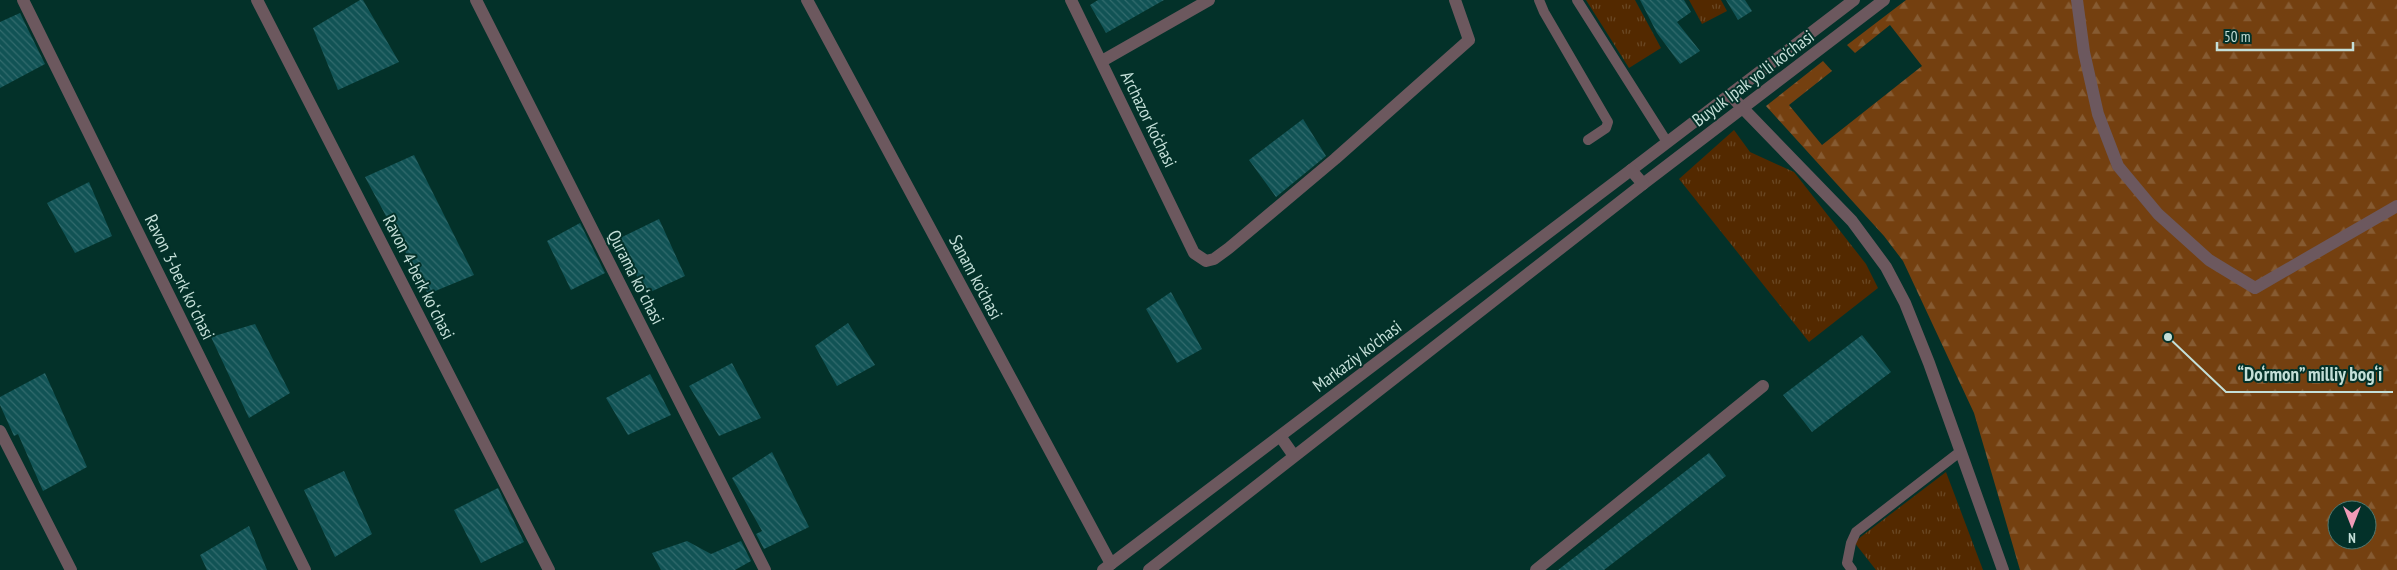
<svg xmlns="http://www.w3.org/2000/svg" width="2397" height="570" viewBox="0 0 2397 570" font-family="'PT Sans Narrow',sans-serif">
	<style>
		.grass { fill: url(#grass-tufts) }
		.forest { fill: url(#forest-firs); fill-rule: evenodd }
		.building { fill: url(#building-back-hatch) }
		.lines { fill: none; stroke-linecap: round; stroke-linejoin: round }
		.service { stroke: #6c585e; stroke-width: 10 }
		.pedestrian { stroke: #6c585e; stroke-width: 12 }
		.minor { stroke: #6c585e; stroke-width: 12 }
		.tertiary { stroke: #6c585e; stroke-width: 12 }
		.labels { text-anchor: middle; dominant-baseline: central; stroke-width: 4; stroke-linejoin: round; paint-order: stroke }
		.street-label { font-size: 18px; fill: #c4dfd8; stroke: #033129 }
		.leader { fill: none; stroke: #c4dfd8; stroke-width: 2 }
		.callout-dot { fill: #c4dfd8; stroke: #033129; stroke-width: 2 }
		.callout-label { font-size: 19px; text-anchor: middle; font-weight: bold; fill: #c4dfd8; stroke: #033129; stroke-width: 4; stroke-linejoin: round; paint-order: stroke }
	</style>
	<defs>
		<pattern id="grass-tufts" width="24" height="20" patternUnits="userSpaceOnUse" patternTransform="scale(1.25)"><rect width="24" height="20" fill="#532900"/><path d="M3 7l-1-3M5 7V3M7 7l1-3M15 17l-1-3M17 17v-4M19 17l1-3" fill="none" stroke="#6a4824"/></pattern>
		<pattern id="forest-firs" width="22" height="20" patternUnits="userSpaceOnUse" patternTransform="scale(1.25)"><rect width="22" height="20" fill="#744010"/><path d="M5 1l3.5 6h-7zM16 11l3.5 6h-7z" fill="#865b32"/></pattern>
		<pattern id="building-back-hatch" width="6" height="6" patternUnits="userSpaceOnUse" patternTransform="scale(1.25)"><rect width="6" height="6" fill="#115355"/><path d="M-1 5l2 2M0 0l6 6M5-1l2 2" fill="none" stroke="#326b6d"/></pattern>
	</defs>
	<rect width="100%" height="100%" fill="#033129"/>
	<path class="grass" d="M1586,0H1635L1661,48L1629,68Z
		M1689,0H1721L1727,11L1702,24Z
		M1734,130L1750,152L1794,172L1866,264L1878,288L1809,342L1679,179Z
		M1946,472L1983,570H1876L1854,542Z"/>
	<path class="forest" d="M1906,0H2397V570H2020L1974,413L1903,261L1884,236L1766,106L1823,61L1832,71L1789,105L1822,145L1922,66L1890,25L1855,53L1847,45ZM2337,510H2367V540H2337Z"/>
	<path class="building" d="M360,0H363L399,62L338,90L313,28Z
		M1098,0H1164L1106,33L1090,5Z
		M1640,0H1684L1691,12L1677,22L1700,51L1680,64L1657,33Z
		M1726,0H1745L1752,11L1738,20Z
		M20,13L45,64L0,88V22Z
		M1303,119L1326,156L1276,197L1249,160Z
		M414,155L474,275L428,294L365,177Z
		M89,182L112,236L75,253L47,203Z
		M659,219L685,276L646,294L618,239Z
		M580,223L605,273L571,290L547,241Z
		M1171,292L1202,349L1177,363L1146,309Z
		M848,323L875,365L837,386L815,346Z
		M255,324L290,393L249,418L211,337Z
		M1862,335L1891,372L1812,432L1783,395Z
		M732,363L761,418L719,436L689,386Z
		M45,373L87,467L43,491L18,434L14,436L0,405V397Z
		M650,374L671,415L628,435L606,398Z
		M772,452L809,527L764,549L756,534L762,531L732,478Z
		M1709,453L1726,476L1604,570H1558Z
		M344,471L372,534L335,557L304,490Z
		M498,488L524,542L481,563L454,510Z
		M249,526L267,570H207L200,555Z
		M687,541L711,554L741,541L751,561L735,570H661L652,553Z"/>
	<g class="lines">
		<path class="service" d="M1539,0L1544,12L1608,122L1606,128L1588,140
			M1577,0L1667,142
			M1852,570L1847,563L1851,543L1856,532L1961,451"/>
		<path class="pedestrian" d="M2077,0L2084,52L2098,114L2118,166L2158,214L2209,260L2255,288L2397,206"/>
		<path class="minor" d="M23,0L305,570
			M257,0L549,570
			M476,0L765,570
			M807,0L1111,564
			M1071,0L1194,253L1206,261L1214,259L1229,248L1335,159L1469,40L1455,0
			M1102,61L1209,0
			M1730,95L1852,221L1886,267L1905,303L1929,363L2003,570
			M1631,170L1854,0
			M1643,184L1884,0
			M0,431L71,570
			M1536,570L1763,386"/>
		<path class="tertiary" d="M1280,436L1294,456
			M1103,570L1631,170L1643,184L1149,570"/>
	</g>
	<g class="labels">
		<g class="street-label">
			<text transform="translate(1753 78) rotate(-37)">Buyuk Ipak yo'li ko'chasi</text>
			<text transform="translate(1149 119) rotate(64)">Archazor ko‘chasi</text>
			<text transform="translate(180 277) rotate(64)">Ravon 3-berk koʻchasi</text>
			<text transform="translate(419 277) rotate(63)">Ravon 4-berk koʻchasi</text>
			<text transform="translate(636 277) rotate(63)">Qurama koʻchasi</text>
			<text transform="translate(976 277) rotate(62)">Sanam ko'chasi</text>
			<text transform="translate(1357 356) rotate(-37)">Markaziy ko'chasi</text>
		</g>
	</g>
	<path class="leader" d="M2168 337L2226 392H2393"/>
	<circle class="callout-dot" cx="2168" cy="337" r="5"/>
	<g class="callout-label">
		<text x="2310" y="381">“Do‘rmon” milliy bog‘i</text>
	</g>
	<g transform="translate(2352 525) rotate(180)"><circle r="24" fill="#033129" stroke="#50776f"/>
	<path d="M0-4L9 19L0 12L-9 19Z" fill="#f09ab7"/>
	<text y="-8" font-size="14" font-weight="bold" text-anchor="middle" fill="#c4dfd8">N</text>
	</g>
	<path d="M2217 42v8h136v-8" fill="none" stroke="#c4dfd8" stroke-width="2.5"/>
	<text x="2224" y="42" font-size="15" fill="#c4dfd8" stroke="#033129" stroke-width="4" paint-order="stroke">50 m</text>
</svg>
